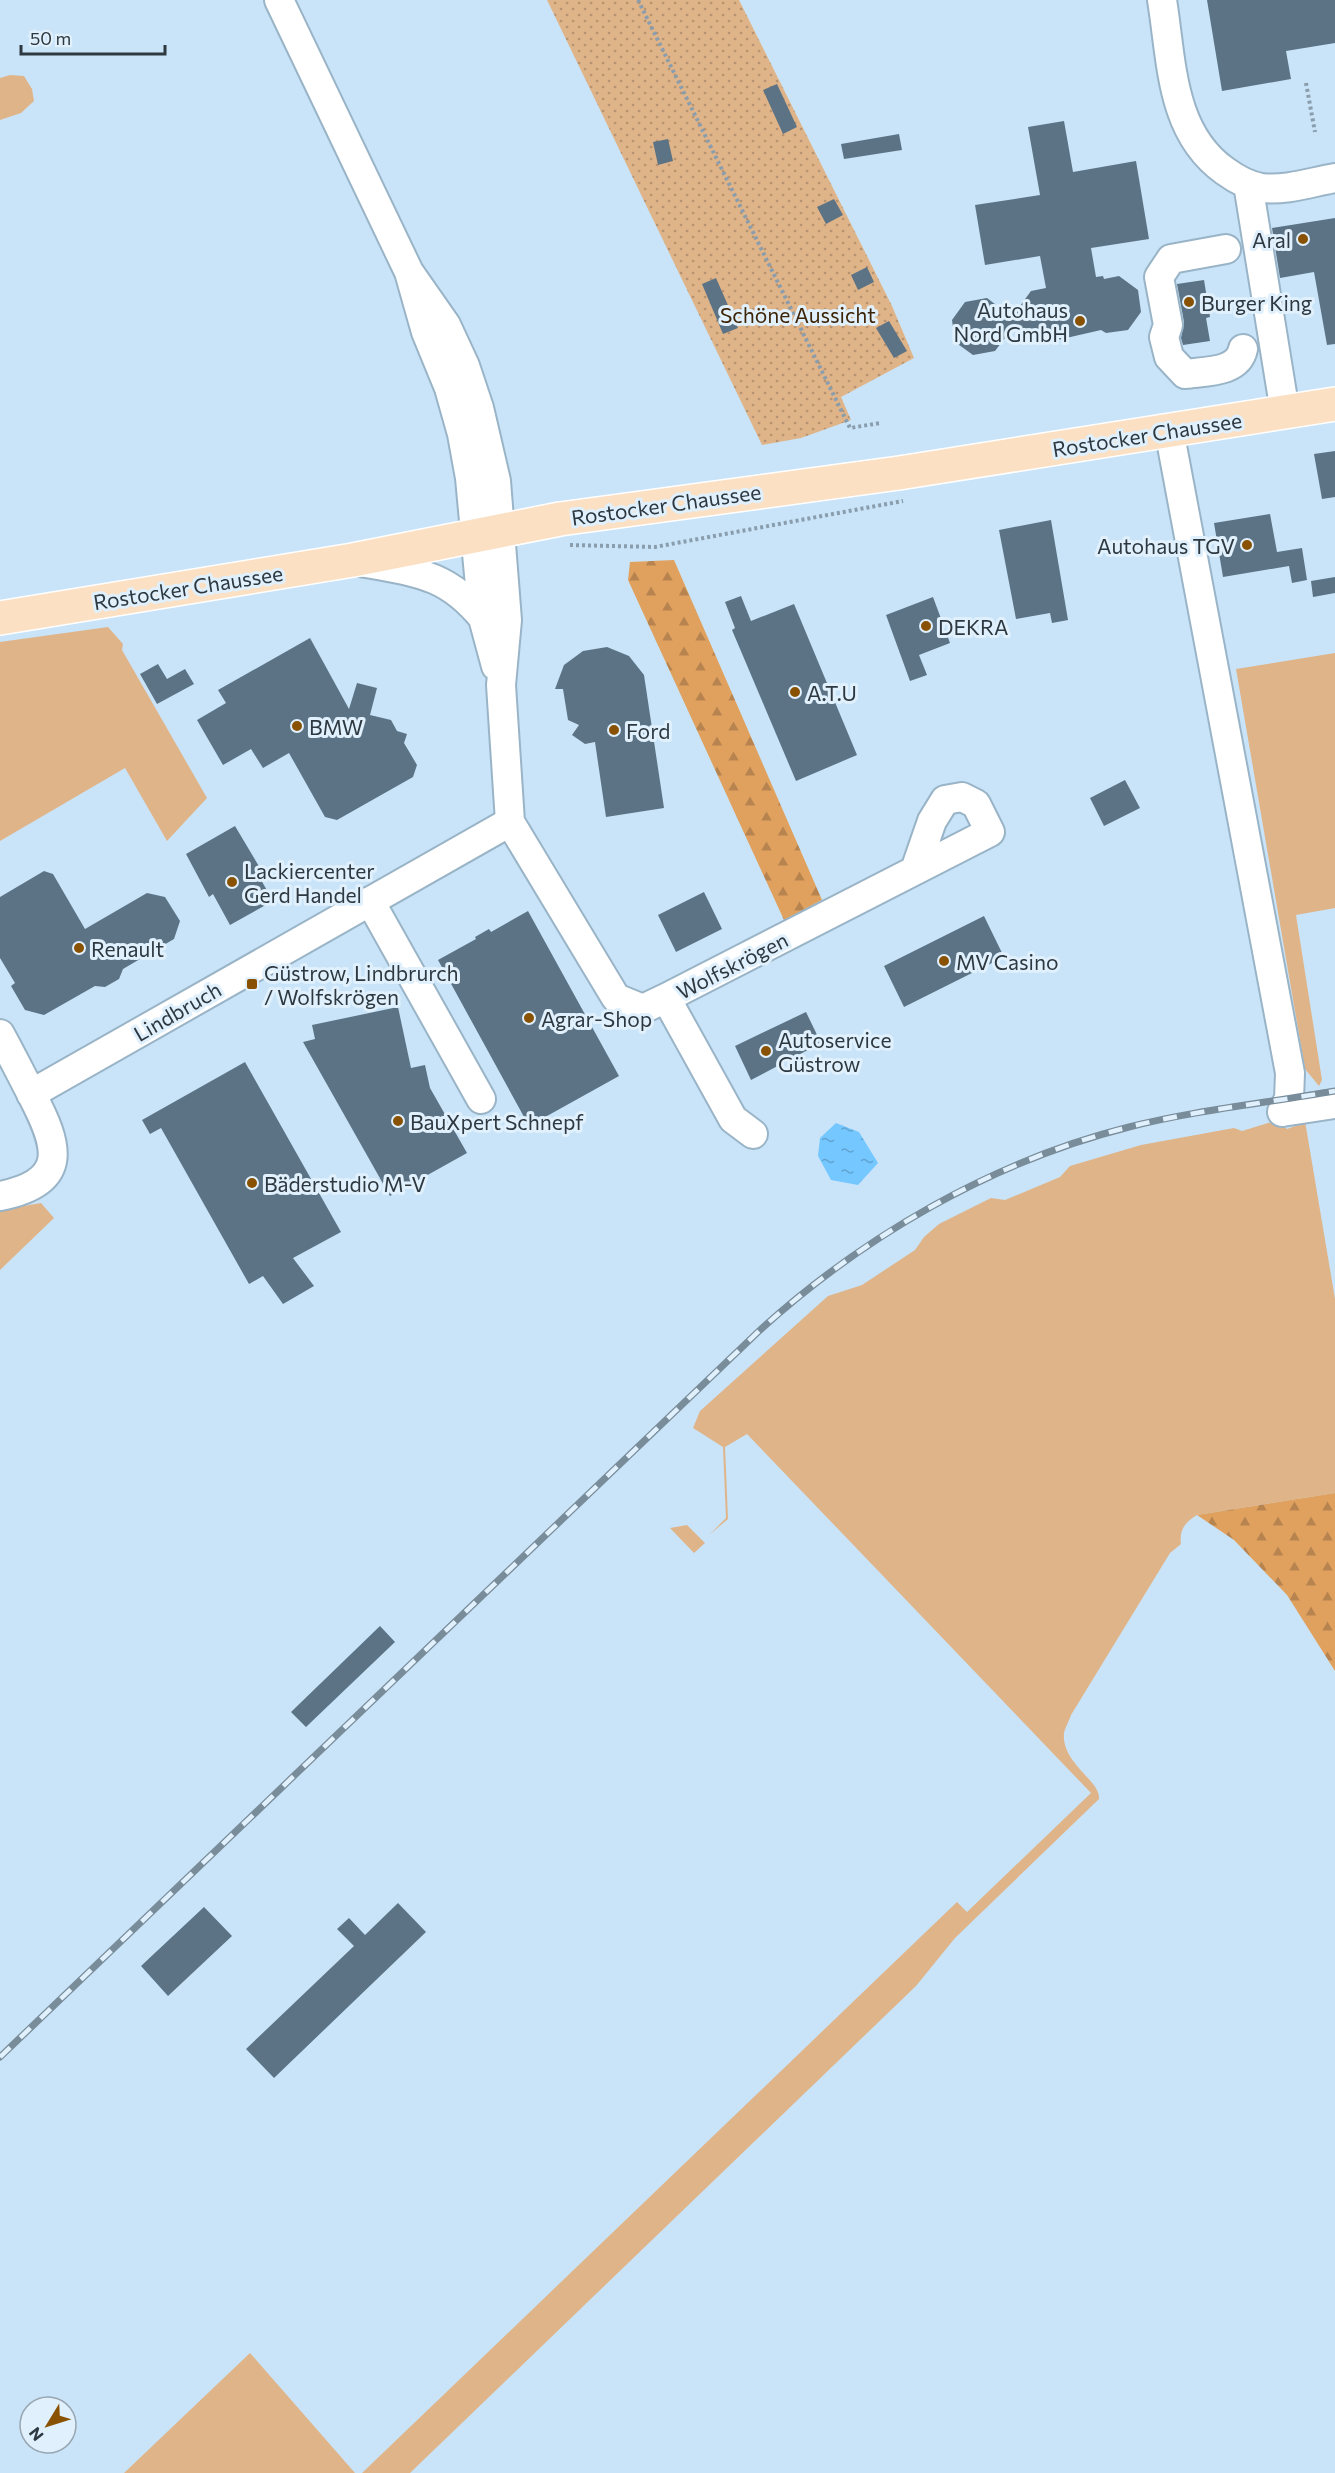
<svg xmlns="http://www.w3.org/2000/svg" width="1335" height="2473" viewBox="0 0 1335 2473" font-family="Commissioner,sans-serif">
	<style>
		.grass { fill: #e0b489 }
		.forest { fill: url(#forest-firs) }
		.park { fill: url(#park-dots) }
		.water { fill: url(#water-ripples) }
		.building { fill: #5b7385 }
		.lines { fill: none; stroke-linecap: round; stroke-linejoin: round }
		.minor-casing { stroke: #9ab4c7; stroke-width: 32 }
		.major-casing { stroke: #fff; stroke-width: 36 }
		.path { stroke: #899dac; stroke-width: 4; stroke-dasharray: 3 3; stroke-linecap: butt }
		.minor { stroke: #fff; stroke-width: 28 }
		.major { stroke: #fbe0c4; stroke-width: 33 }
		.rail-casing { stroke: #798c9a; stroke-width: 7 }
		.rail { stroke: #e0f0fc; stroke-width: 4.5; stroke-dasharray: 14; stroke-linecap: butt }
		.poi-dot { fill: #895203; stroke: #e0f0fc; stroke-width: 2 }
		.labels { text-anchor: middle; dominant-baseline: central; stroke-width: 6; stroke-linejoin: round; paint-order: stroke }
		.poi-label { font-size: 21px; fill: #2d3840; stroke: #e0f0fc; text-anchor: start }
		.park-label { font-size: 21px; fill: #3e2406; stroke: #e0f0fc }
		.street-label { font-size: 21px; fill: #2d3840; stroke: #e0f0fc }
	</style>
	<defs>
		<pattern id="forest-firs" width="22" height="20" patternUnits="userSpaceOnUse" patternTransform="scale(1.5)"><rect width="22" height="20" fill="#e1a15e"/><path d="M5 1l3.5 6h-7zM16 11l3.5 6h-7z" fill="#b7844f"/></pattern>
		<pattern id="park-dots" width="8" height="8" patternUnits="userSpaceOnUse" patternTransform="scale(1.5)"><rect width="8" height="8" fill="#e0b489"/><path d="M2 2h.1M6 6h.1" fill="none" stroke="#b69371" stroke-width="1.8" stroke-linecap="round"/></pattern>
		<pattern id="water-ripples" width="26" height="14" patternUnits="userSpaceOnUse" patternTransform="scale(1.5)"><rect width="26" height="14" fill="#74c7ff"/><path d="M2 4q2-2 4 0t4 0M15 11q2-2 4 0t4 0" fill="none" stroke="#60a3d0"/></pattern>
	</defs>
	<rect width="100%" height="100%" fill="#c9e4f8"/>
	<path class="grass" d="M10,75L24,76L32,89L34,101L21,113L0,120V78Z
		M108,627L123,644L122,650L207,798L167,841L125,768L0,841V642Z
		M1335,653V908L1296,915L1322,1080L1319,1086L1305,1069L1236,669Z
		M1299,1118L1305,1121L1335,1299V1493L1197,1515C1185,1522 1179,1530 1181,1544L1170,1553L1071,1715C1069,1721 1065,1728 1064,1733C1061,1763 1101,1781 1099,1799L955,1938L916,1986L410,2473H362L957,1902L967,1912L1091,1793L747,1434L725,1447L728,1519L709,1535L726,1518L723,1447L693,1428L700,1411L828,1296L862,1285L915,1250L924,1237L939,1224L991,1198L1005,1200L1060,1177L1070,1166L1141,1145L1234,1128L1242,1131L1278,1120L1287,1129L1295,1126Z
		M41,1203L54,1218L0,1270V1210Z
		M687,1525L705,1543L694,1553L670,1528Z
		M250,2353L355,2473H124Z"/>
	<path class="forest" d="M674,560L822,900L784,920L628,580L630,562Z
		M1335,1493V1671L1287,1595L1234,1540L1197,1515Z"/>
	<path class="park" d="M547,0H739L892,306L914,358L841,397L851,420L801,438L762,445Z"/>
	<path class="water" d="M836,1123L859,1132L878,1163L858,1185L831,1180L818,1156L820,1138Z"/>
	<path class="building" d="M1207,0H1335V43L1286,51L1291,79L1222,91Z
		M777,84L797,127L783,134L763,90Z
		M1064,121L1073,172L1136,161L1149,239L1091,248L1096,277L1103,276L1104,279L1119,276L1138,290L1141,312L1128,330L1106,333L1101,330L1040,344L1014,326L995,351L973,355L955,342L952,320L965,302L987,298L1012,317L1031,291L1046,288L1040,256L985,265L975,205L1040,195L1028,127Z
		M899,134L902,150L844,159L841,144Z
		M668,139L673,161L658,165L653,142Z
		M834,199L843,215L826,224L817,207Z
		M1335,218V344L1327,345L1314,272L1280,278L1272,228Z
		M867,267L874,282L858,290L851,275Z
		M716,278L738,328L723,334L702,284Z
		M1204,280L1210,317L1206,318L1210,341L1183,345L1181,338L1184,322L1177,284Z
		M889,321L907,351L894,358L876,328Z
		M1335,451V497L1322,499L1314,454Z
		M1270,514L1277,552L1302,548L1307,580L1292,583L1289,566L1223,577L1214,523Z
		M1051,520L1068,620L1052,623L1050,613L1016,619L999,530Z
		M1335,577V593L1313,597L1311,581Z
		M741,596L751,621L794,604L857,755L796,781L732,630L735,628L725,602Z
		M933,597L950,643L919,655L927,675L910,681L886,615Z
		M310,638L349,709L357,683L377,688L370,715L391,720L397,731L407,734L404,743L417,765L413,777L337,820L325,817L289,753L263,768L251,749L223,765L197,720L226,703L218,690Z
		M607,647L629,656L644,675L664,808L606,817L595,742L585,744L572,735L579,725L568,720L563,689H555L564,665L583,651Z
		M158,664L167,679L185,669L194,684L157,704L140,674Z
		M1125,780L1140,808L1104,826L1090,798Z
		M235,826L260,868L256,871L273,901L230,925L213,894L209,897L186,854Z
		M44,871L53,874L85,929L147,893L165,897L180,921L174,939L123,969L119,979L105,987L95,986L44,1015L25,1010L11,986L15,983L0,958V897Z
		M704,892L722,929L676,952L658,915Z
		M528,911L619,1076L529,1126L438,960L476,939L475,937L489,929L491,932Z
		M984,916L1004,957L904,1007L884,966Z
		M398,1007L411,1068L425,1065L430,1088L467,1153L390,1196L303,1042L315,1039L312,1025Z
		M806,1012L821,1043L751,1080L735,1046Z
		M245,1062L341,1232L293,1258L314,1286L283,1304L263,1276L249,1284L161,1128L150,1134L142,1120Z
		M380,1626L395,1642L306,1727L291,1712Z
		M398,1903L426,1932L274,2078L246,2049L354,1946L337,1929L349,1918L365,1935Z
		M204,1907L232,1936L168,1996L141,1966Z"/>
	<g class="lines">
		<defs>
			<path id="minor" d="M279,0L409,272L426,332L449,388L462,434L470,478L483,618L496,666
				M1162,0C1172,61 1170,132 1225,171C1236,179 1248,186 1262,188C1285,191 1312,182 1335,178
				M1248,184L1285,412
				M1226,249L1171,259L1159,277L1168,325L1164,337L1169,357L1185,374C1206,371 1238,373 1243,349
				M409,272L446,325L465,366L479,408L496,481L507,620L501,685L510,822L616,998L643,1009L666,998L990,832L976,804L962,797L945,800L932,821L915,870
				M1169,430L1290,1073L1289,1099L1282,1112
				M356,561C411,572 445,571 483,618
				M370,901L481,1099
				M666,998L733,1119L753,1134
				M0,1034C11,1054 21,1074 32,1095C58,1145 71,1182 0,1196
				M31,1094L510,822
				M1282,1112L1334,1104"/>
			<path id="major" d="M0,618L353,560L560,519L899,473L1335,404"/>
		</defs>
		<use href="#minor" class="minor-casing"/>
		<use href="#major" class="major-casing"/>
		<path class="path" d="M638,0L850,428L880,423
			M1306,83L1315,132
			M570,545L655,547L903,501"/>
		<use href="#minor" class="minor"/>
		<use href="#major" class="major"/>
		<defs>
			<path id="rail" d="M0,2057L759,1331C862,1237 993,1161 1129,1127C1196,1110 1267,1103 1335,1091"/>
		</defs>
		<use href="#rail" class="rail-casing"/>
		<use href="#rail" class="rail"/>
	</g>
	<g class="poi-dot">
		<circle cx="1303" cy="239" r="6"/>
		<circle cx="1189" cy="302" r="6"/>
		<circle cx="1080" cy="321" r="6"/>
		<circle cx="1247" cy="545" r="6"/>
		<circle cx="926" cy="626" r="6"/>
		<circle cx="795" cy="692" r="6"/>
		<circle cx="297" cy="726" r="6"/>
		<circle cx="614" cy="730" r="6"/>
		<circle cx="232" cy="882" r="6"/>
		<circle cx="79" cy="948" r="6"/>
		<circle cx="944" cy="961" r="6"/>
		<rect x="246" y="978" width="12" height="12" rx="3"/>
		<circle cx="529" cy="1018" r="6"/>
		<circle cx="766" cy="1051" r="6"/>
		<circle cx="398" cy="1121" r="6"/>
		<circle cx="252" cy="1183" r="6"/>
	</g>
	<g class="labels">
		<g class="poi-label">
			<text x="1291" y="239" text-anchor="end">Aral</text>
			<text x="1201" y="302">Burger King</text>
			<text x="1068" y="309" text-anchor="end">Autohaus<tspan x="1068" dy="24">Nord GmbH</tspan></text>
			<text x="1235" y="545" text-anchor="end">Autohaus TGV</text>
			<text x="938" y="626">DEKRA</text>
			<text x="807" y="692">A.T.U</text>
			<text x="309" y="726">BMW</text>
			<text x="626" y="730">Ford</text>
			<text x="244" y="870">Lackiercenter<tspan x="244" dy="24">Gerd Handel</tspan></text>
			<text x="91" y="948">Renault</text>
			<text x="956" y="961">MV Casino</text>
			<text x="264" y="972">Güstrow, Lindbrurch<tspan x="264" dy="24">/ Wolfskrögen</tspan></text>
			<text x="541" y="1018">Agrar-Shop</text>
			<text x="778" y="1039">Autoservice<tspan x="778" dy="24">Güstrow</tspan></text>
			<text x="410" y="1121">BauXpert Schnepf</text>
			<text x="264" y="1183">Bäderstudio M-V</text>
		</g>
		<g class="park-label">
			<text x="798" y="314">Schöne Aussicht</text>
		</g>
		<g class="street-label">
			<text transform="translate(1147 434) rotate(-9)">Rostocker Chaussee</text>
			<text transform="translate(666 504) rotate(-8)">Rostocker Chaussee</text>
			<text transform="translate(188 587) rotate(-9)">Rostocker Chaussee</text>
			<text transform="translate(732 965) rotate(-27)">Wolfskrögen</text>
			<text transform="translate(177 1011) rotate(-30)">Lindbruch</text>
		</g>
	</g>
	<g transform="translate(48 2425) rotate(232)"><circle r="28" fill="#e0f0fc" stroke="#98a6b1" stroke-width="1.5"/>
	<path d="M0-4.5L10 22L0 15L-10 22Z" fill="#895203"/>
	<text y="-9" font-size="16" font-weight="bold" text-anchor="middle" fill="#2d3840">N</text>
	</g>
	<path d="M21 45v9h144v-9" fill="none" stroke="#2d3840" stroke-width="3"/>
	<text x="30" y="45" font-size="18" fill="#2d3840" stroke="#e0f0fc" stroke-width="4.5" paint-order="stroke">50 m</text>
</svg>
